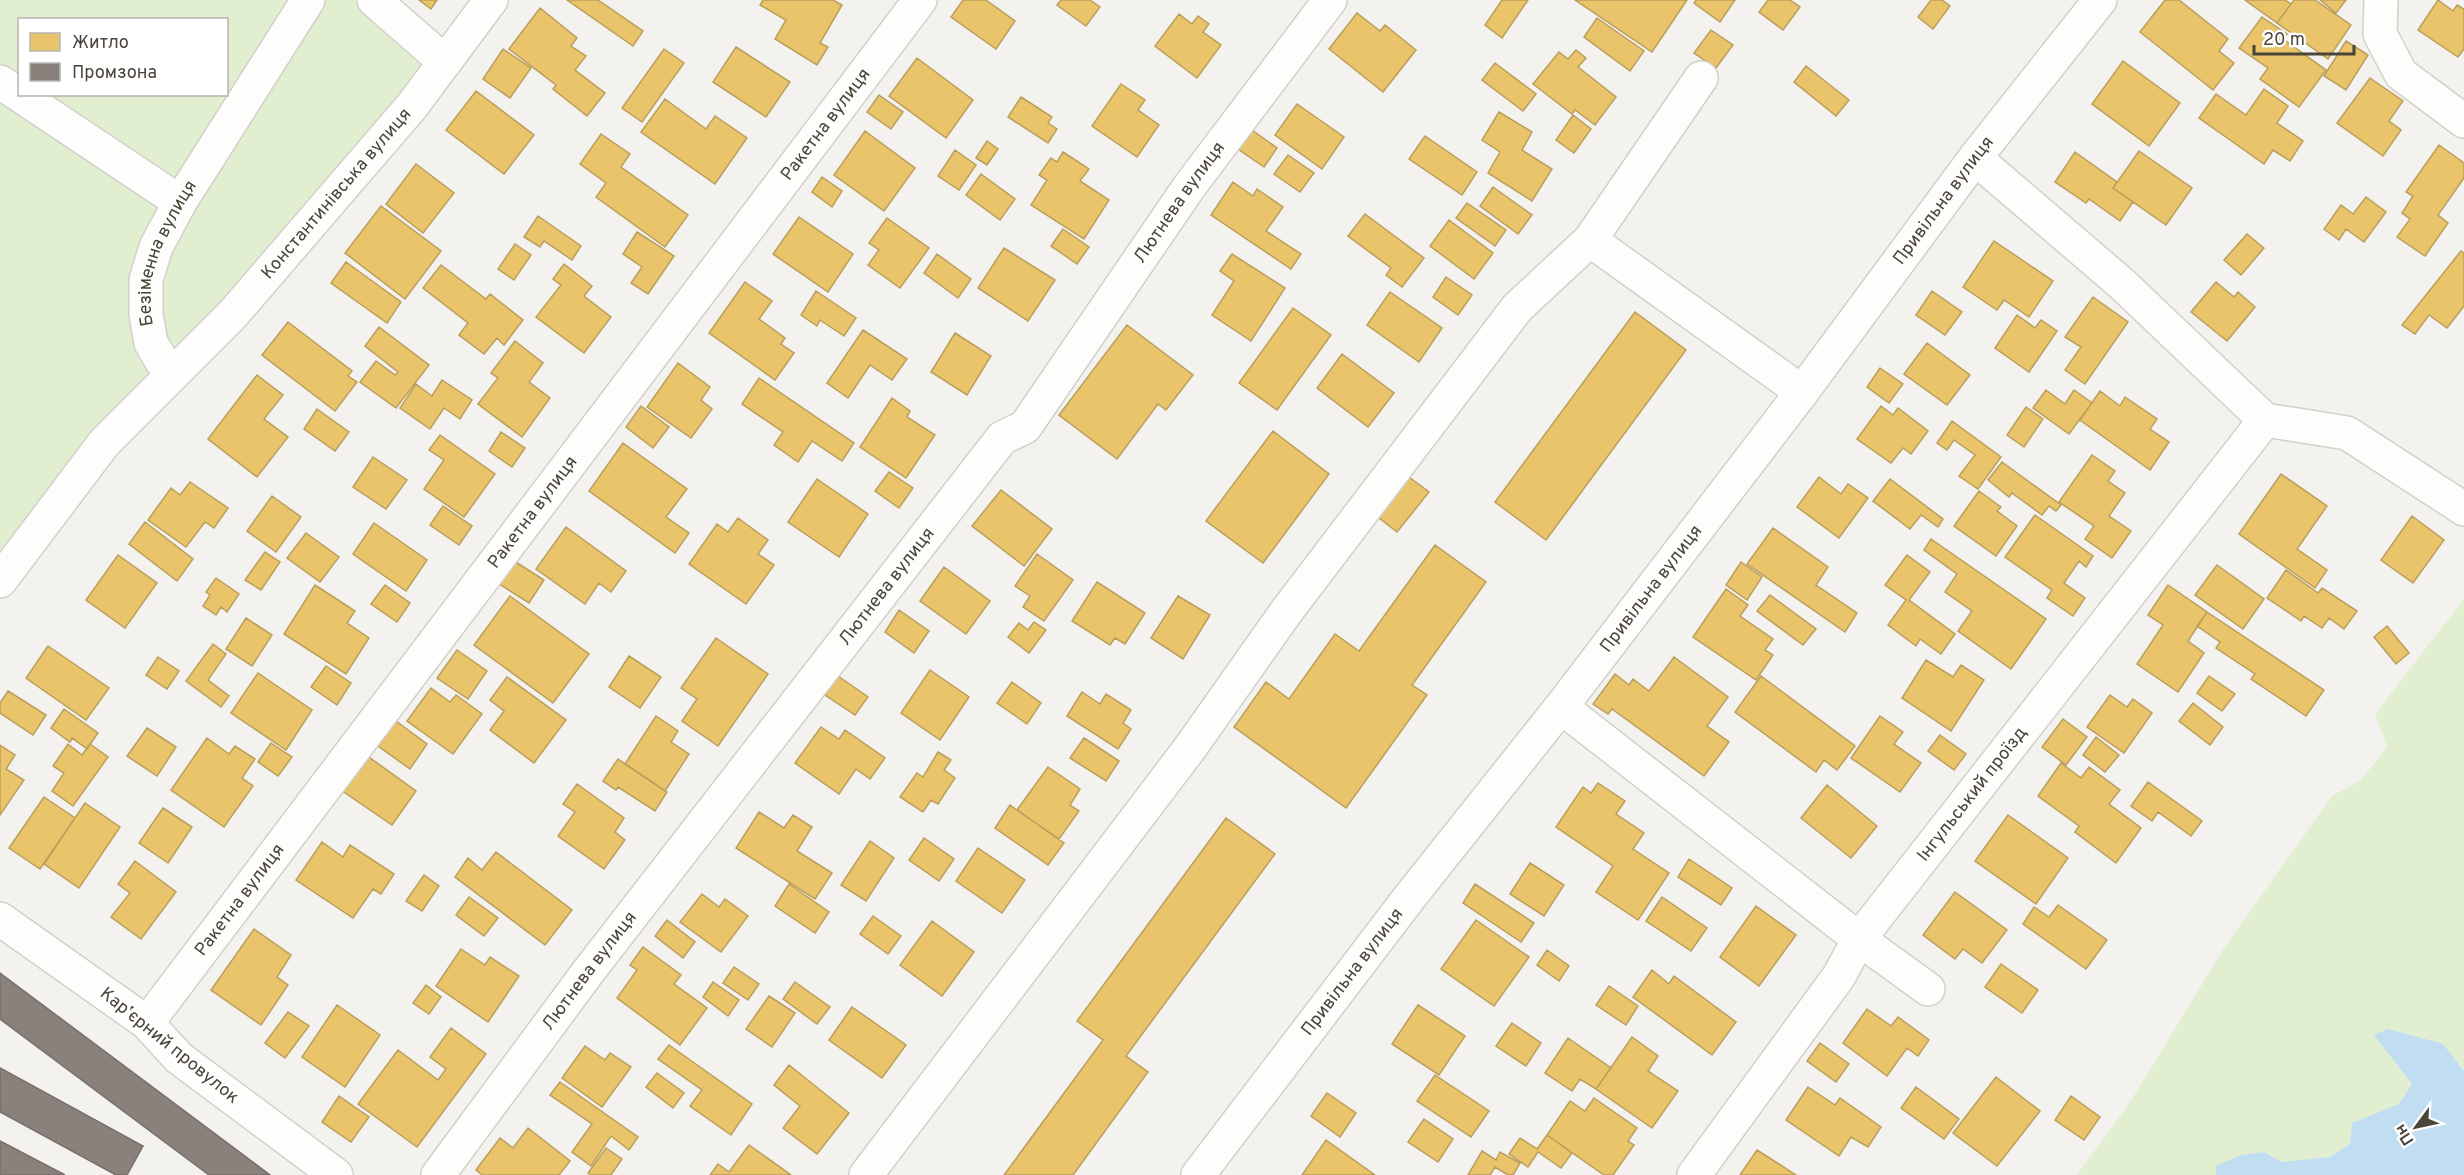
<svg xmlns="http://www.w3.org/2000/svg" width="2464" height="1175" viewBox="0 0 2464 1175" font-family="Overpass,sans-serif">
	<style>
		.green { fill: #e1eecf; fill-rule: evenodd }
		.water { fill: #c0ddf1 }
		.homes { fill: #e9c46a; stroke: #ba9e5b; stroke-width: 1.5 }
		.industry { fill: #8a817c; stroke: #776f68; stroke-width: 1.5 }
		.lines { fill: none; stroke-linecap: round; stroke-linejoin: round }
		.minor-casing { stroke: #d2d0cb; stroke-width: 36 }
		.minor { stroke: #fdfdfc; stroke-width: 33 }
		.labels { text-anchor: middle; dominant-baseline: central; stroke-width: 6; stroke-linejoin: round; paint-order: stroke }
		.street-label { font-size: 18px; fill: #4b4439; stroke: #fff }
	</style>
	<rect width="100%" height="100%" fill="#f4f2ee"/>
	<path class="green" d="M0,0H296L152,244L157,375L0,564ZM20,20H226V94H20Z
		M318,0H362L422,60L420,79L190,346L169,350L158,340L162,249Z
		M2464,599V1071L2461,1065L2375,1035L2412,1084L2399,1104L2352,1123L2350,1144L2330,1157L2282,1162L2264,1152L2241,1155L2217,1166L2216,1175H2077L2132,1099L2226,945L2332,796L2361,780L2387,747L2375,714Z"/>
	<path class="water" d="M2388,1029L2443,1044L2464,1071V1175H2216V1166L2241,1155L2264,1152L2282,1162L2330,1157L2350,1144L2352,1123L2399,1104L2412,1084L2374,1035Z"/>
	<path class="homes" d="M419,0H437L431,9Z
		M567,0H598L643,31L633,46Z
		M763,0H833L842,5L820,43L828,47L817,65L775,39L786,20L760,5Z
		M963,0H986L1015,21L996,49L951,17Z
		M1061,0H1090L1100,7L1086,26L1057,5Z
		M1502,0H1528L1502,38L1485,25Z
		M1575,0H1687L1652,52Z
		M1696,0H1735L1720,22L1694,3Z
		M1768,0H1790L1800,7L1783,30L1759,12Z
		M1931,0H1942L1950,6L1933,29L1918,17Z
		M2165,0H2179L2228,39L2219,51L2234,63L2213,90L2140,32Z
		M2245,0H2285L2291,4L2277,23Z
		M2294,0H2315L2351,25L2328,59L2277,23Z
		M2320,0H2346L2336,13Z
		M2438,0L2453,11L2457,5L2464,9V49L2458,57L2418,30Z
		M540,8L577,38L571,46L586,56L575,70L605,93L587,116L553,89L556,85L509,49Z
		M1357,13L1380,31L1385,25L1416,50L1383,92L1329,49Z
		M1179,14L1192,24L1198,16L1209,24L1203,32L1221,45L1197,78L1155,46Z
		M2262,17L2287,34L2283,39L2326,70L2299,107L2260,79L2268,68L2239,48Z
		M1597,18L1644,51L1630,71L1584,37Z
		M1711,30L1733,45L1716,68L1694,53Z
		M2346,41L2368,55L2346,90L2324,76Z
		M736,47L790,82L766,117L713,82Z
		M503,49L531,68L510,98L483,79Z
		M664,49L684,63L642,122L622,108Z
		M1576,50L1586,58L1578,67L1616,97L1595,125L1575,110L1572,114L1533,84L1559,52L1568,59Z
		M917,58L973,100L946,138L889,96Z
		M2123,61L2180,103L2149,146L2092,104Z
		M1495,63L1536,94L1523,111L1482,80Z
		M1806,66L1849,100L1836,116L1794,82Z
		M2370,78L2403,101L2389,121L2401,130L2383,156L2337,123Z
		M1121,84L1145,100L1138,110L1159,125L1137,157L1092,126Z
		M2264,89L2288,106L2277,123L2303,141L2290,161L2273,150L2264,164L2199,118L2216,94L2246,115Z
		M476,91L534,135L504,174L446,130Z
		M879,95L903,112L891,129L867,112Z
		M1021,97L1052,117L1048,123L1057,129L1048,143L1008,117Z
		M665,99L706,129L715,116L747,138L715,184L641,132Z
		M1297,104L1344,137L1322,169L1275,135Z
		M1499,112L1532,132L1522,150L1552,169L1532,201L1488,173L1500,152L1482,140Z
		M1573,115L1591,129L1574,153L1556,140Z
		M1252,130L1277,148L1264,167L1238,149Z
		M865,131L915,168L884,211L834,175Z
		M601,134L630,154L621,167L688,215L665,247L596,197L606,183L580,164Z
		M1425,136L1477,172L1462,195L1409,159Z
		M987,141L998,149L987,165L976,158Z
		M2439,145L2464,163V178L2438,215L2448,223L2425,256L2397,237L2410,219L2402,213L2413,196L2406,192Z
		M955,150L976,165L959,190L938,176Z
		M2139,151L2192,188L2166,225L2113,188Z
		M1063,152L1089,169L1080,181L1109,200L1084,239L1031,205L1047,180L1039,175L1051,158L1057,162Z
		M2075,152L2117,182L2113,188L2133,202L2120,221L2089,199L2086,203L2055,182Z
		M1288,155L1314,173L1300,192L1274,174Z
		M416,164L454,193L423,233L386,204Z
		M981,174L1015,199L1000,220L966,195Z
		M822,177L842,191L832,207L812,192Z
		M1233,182L1253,196L1257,189L1283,207L1266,231L1301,254L1291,269L1211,215Z
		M1493,187L1532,215L1518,234L1480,206Z
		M2366,197L2386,212L2364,242L2346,229L2339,240L2324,229L2341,205L2353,214Z
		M1467,203L1506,230L1495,246L1456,218Z
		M381,206L441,251L405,299L345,253Z
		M1365,214L1424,258L1402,287L1386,275L1391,268L1348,236Z
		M538,216L581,246L572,260L544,241L540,247L524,237Z
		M799,217L853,254L828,292L773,254Z
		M887,218L929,248L900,288L868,265L879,250L869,243Z
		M1449,220L1493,253L1474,279L1430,246Z
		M1063,229L1089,247L1077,264L1051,246Z
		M637,232L674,256L648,294L631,283L642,267L623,254Z
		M2247,234L2264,248L2241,275L2224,260Z
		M1994,241L2053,281L2029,317L2004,300L1997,310L1963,287Z
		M515,244L531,255L514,280L498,269Z
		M1004,248L1055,280L1028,321L978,288Z
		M2461,251L2464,253V306L2447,328L2429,315L2415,334L2402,325Z
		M937,254L971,279L958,298L924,273Z
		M1232,254L1285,288L1251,341L1212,315L1234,281L1220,271Z
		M346,262L401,302L387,323L331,283Z
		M564,264L592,286L584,296L611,317L584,353L536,317L561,285L553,279Z
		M441,265L486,299L490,294L523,320L504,345L497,338L484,354L459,335L468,323L423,288Z
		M1446,277L1472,295L1458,315L1433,297Z
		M745,282L772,301L759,319L785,338L781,344L794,353L775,380L709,333Z
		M2216,282L2234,297L2238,292L2255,307L2227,341L2191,312Z
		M816,291L856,318L844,336L820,320L817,326L801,315Z
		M1932,291L1962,312L1945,335L1916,315Z
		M1390,292L1442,328L1419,362L1367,325Z
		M2093,297L2128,322L2085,384L2065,370L2081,347L2065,337Z
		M1293,308L1331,335L1277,410L1239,383Z
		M1635,312L1686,350L1546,540L1495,502Z
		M2017,315L2035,328L2041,320L2057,331L2029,372L1995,348Z
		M288,322L352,371L348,376L357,382L335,411L262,355Z
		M1127,325L1193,375L1166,410L1158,404L1117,459L1059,415Z
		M379,327L429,365L396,408L360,382L376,361L395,375L398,372L365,346Z
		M863,330L907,359L892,380L870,365L848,398L827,383Z
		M955,333L991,356L967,395L931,372Z
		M515,341L543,363L529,382L550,398L522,437L478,404L498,378L491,373Z
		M1927,343L1970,375L1947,405L1904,374Z
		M1342,354L1394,393L1368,427L1317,388Z
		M678,363L710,387L701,400L712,409L691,438L647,407Z
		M1880,368L1903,384L1889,403L1867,387Z
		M257,375L283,395L264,419L288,437L257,477L208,439Z
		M759,378L854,443L842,461L812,441L798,462L774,445L783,432L742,404Z
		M442,380L472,400L460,419L444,408L430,429L400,408L416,384L432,396Z
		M2046,390L2065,404L2074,390L2092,403L2069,434L2033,408Z
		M2100,391L2120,406L2125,397L2157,419L2150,429L2169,442L2150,470L2080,420Z
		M892,398L910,411L907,417L935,435L906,478L860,447Z
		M641,406L669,427L653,448L626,427Z
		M1881,406L1893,415L1898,408L1928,431L1911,454L1903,448L1891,463L1857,439Z
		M2026,407L2043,419L2024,447L2007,435Z
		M317,409L349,432L335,451L304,429Z
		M1952,421L2001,457L1978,489L1959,476L1975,455L1954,440L1947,450L1937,443Z
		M1273,431L1329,474L1263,563L1206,521Z
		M501,432L525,448L512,467L489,451Z
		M440,435L495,474L464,517L424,489L444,460L429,450Z
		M623,443L687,489L666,517L689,533L675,553L589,491Z
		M2092,455L2115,471L2108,481L2125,493L2109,516L2131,531L2112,558L2085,539L2094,526L2059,502Z
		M373,457L407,480L386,509L353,487Z
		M2002,462L2061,505L2056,511L2049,506L2042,515L2012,493L2009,497L1988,480Z
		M889,472L913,488L899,508L875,491Z
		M2281,474L2327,506L2297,549L2327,570L2315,588L2239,534Z
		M1409,477L1429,492L1397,532L1378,517Z
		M1819,477L1841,494L1848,484L1868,498L1839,538L1797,507Z
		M817,479L868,514L839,557L788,522Z
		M1890,479L1943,519L1938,527L1921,515L1910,529L1873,501Z
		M190,482L228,508L214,528L205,522L186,547L148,520L171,488L180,495Z
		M1001,490L1052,529L1024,566L972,526Z
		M1979,491L2001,507L1997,511L2017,526L1996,556L1954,526Z
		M272,496L301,517L276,552L247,531Z
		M443,506L472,526L459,545L430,525Z
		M2035,515L2093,556L2086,567L2079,561L2064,583L2085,598L2073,616L2047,598L2052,590L2005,557Z
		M2412,516L2444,540L2413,583L2381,560Z
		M738,518L768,540L758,554L774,565L746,604L689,564L717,524L728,532Z
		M145,522L193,559L177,581L129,544Z
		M374,523L427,560L406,591L353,554Z
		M566,527L626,571L611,592L599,583L585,604L536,569Z
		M1773,528L1828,567L1816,585L1857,613L1845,632L1747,564Z
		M306,533L339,557L320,582L287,558Z
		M1931,539L2046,619L2011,669L1958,631L1972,611L1945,592L1957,574L1924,550Z
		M1435,545L1486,582L1412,685L1427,695L1346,808L1234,727L1266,682L1289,699L1335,634L1359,651Z
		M265,552L280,562L261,590L245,580Z
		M1037,554L1073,580L1044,621L1023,607L1030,596L1015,586Z
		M118,555L157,583L125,628L86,600Z
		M1907,555L1930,572L1909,600L1955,634L1941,654L1920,639L1916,646L1888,625L1906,600L1885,585Z
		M511,559L544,580L529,603L496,582Z
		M1741,562L1762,577L1747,600L1726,585Z
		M2217,565L2264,599L2243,629L2195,595Z
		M944,567L990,601L966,634L920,601Z
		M2286,570L2318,593L2322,588L2357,611L2344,629L2329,618L2322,628L2304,616L2301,621L2267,598Z
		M216,578L239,594L227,612L221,607L216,615L203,606L210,595L206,592Z
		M1097,582L1145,613L1125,644L1115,638L1110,645L1072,621Z
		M315,585L355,611L347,623L369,638L346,674L284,634Z
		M385,585L410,603L397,622L371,604Z
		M2168,585L2207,612L2188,641L2204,653L2178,692L2137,664L2163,625L2148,615Z
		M1726,589L1748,605L1740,616L1773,639L1765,650L1773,655L1756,680L1693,637Z
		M1770,595L1816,629L1803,645L1757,611Z
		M510,596L589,654L553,703L474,645Z
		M1178,596L1210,615L1183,659L1151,638Z
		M899,610L929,631L914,653L885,632Z
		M2207,612L2324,690L2306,716L2251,679L2255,674L2216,648L2220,642L2197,626Z
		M246,618L272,635L252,666L226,649Z
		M1034,622L1046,630L1029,653L1008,637L1019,623L1028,630Z
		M2387,626L2409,653L2396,664L2374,637Z
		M716,638L768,674L718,746L682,721L697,699L681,688Z
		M213,644L226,654L208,680L229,696L221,707L186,681Z
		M48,646L109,688L86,720L26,678Z
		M457,650L487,671L468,699L437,678Z
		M629,656L661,677L640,708L609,687Z
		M158,657L179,671L167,689L146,675Z
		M1674,657L1728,697L1707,726L1729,742L1704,776L1612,709L1608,714L1593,704L1615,674L1629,685L1633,679L1649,691Z
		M1926,660L1953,677L1961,665L1984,680L1951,731L1902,698Z
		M326,666L351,683L337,705L311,687Z
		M930,670L969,697L940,740L901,713Z
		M258,673L312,710L286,750L231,713Z
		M838,676L868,697L855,715L825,695Z
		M1761,676L1855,746L1837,770L1824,760L1816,772L1735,712Z
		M2209,676L2235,694L2222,711L2197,693Z
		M507,677L566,720L534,763L490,730L504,711L490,700Z
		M1012,682L1041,703L1027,724L997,703Z
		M431,688L450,702L456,695L482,714L453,754L407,721Z
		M8,691L46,715L33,735L0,713V703Z
		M1082,692L1100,704L1106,694L1131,710L1123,723L1131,729L1118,749L1067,716Z
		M2110,695L2127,707L2133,699L2152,713L2124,753L2087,727Z
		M2193,703L2223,727L2210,745L2179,721Z
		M64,709L98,733L87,749L72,738L70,742L51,728Z
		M656,716L678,731L671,742L689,754L665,791L625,764Z
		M1880,716L1903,732L1894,744L1921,763L1900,792L1851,758Z
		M2063,719L2087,737L2066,765L2042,747Z
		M396,721L427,744L410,769L378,746Z
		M821,727L839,739L845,730L885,758L870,779L856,769L839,794L795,763Z
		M147,728L176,747L157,776L127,756Z
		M1940,735L1966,754L1954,770L1928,751Z
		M2096,737L2119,755L2105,772L2083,755Z
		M207,738L229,754L235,746L255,759L242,778L253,786L224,827L171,790Z
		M1084,738L1119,761L1106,781L1070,758Z
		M271,743L292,757L278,776L258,762Z
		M68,744L82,755L90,744L108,757L73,806L52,791L64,773L53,766Z
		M0,745L15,755L6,769L24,780L0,815Z
		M938,752L951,760L944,770L955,778L938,804L931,800L923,812L900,797L917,773L923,777Z
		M366,755L416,791L392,825L341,790Z
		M618,759L667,792L655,811L618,787L616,790L603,781Z
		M2061,763L2081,778L2089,767L2120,790L2109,804L2141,828L2116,863L2075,832L2079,826L2038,796Z
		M1048,767L1080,789L1070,805L1079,811L1059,839L1017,810Z
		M2148,782L2202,821L2191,836L2158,812L2152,821L2131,806Z
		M1598,783L1625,801L1616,814L1644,833L1633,849L1669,873L1638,920L1596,892L1613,866L1556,827L1583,787L1591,793Z
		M577,784L624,818L615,832L625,840L604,869L558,836L575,812L563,804Z
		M1827,785L1877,826L1851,858L1801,818Z
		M44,797L75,818L40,869L9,848Z
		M85,803L120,827L79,888L44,864Z
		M1010,805L1064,843L1048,865L995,828Z
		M163,808L192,827L168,863L139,843Z
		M759,812L784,828L793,815L812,827L797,851L832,873L815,899L736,848Z
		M2008,815L2068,858L2036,904L1975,861Z
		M1226,818L1275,854L1126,1056L1148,1072L1073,1175H1004L1103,1040L1077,1021Z
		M924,838L954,859L939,881L909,860Z
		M870,841L894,858L866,901L841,885Z
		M322,842L343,857L350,845L394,874L381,894L373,889L353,918L296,880Z
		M978,848L1025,880L1002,913L956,881Z
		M496,852L572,910L545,945L455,877L468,858L482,870Z
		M1689,859L1732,888L1721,905L1678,877Z
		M135,861L176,892L141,939L111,917L130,893L118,884Z
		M1530,863L1564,885L1544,916L1510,894Z
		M424,875L439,886L422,911L406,901Z
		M789,884L829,912L815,933L775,906Z
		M1475,884L1534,923L1521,942L1463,903Z
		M1955,892L2007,930L1982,963L1963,949L1955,959L1923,935Z
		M702,894L719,907L725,899L748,916L721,952L680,922Z
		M469,897L498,918L484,936L456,915Z
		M1662,897L1707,928L1691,951L1646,921Z
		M2058,905L2107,940L2086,969L2023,924L2034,907L2049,917Z
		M1756,906L1796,935L1759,986L1720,957Z
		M873,916L901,936L888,954L860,934Z
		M667,920L695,942L683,958L655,936Z
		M1476,920L1529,957L1494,1006L1441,969Z
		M932,921L974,952L942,996L900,965Z
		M254,929L291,955L277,977L288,985L261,1025L211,990Z
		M643,947L681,975L674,984L707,1008L680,1045L617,998L637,970L630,965Z
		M461,949L485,965L490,957L519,976L488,1022L436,986Z
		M1547,950L1569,966L1559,981L1537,965Z
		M2001,964L2038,990L2022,1013L1985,987Z
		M734,967L759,984L748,1000L723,983Z
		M1652,970L1669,984L1674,976L1736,1022L1712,1055L1633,997Z
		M713,982L739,1000L728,1016L703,997Z
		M795,982L830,1007L817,1024L783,999Z
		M426,985L441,997L429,1014L413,1003Z
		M1609,986L1638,1006L1626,1025L1596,1005Z
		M769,996L795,1013L772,1047L746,1029Z
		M337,1005L380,1035L345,1087L302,1057Z
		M1418,1005L1465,1036L1439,1075L1392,1044Z
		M852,1007L906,1045L882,1078L829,1040Z
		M1867,1009L1891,1026L1898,1017L1929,1040L1918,1056L1907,1048L1887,1076L1843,1043Z
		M288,1012L309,1026L285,1058L265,1043Z
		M1512,1023L1541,1043L1526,1066L1496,1046Z
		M451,1028L486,1054L417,1147L358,1104L398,1050L438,1080L446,1069L430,1057Z
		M1632,1037L1658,1056L1648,1071L1678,1091L1652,1128L1596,1089Z
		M1568,1038L1611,1068L1596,1089L1580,1079L1572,1091L1545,1073Z
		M1820,1043L1849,1064L1836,1082L1807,1061Z
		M669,1045L752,1104L731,1135L690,1106L702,1090L658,1059Z
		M585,1046L605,1060L610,1053L631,1067L602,1107L562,1078Z
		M789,1065L849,1113L817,1154L783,1128L800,1106L774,1085Z
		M657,1073L684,1093L673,1108L646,1087Z
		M1435,1075L1489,1111L1471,1137L1417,1101Z
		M1996,1077L2040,1111L1997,1166L1953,1133Z
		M560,1082L638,1137L629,1150L611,1136L591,1166L572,1152L592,1124L550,1095Z
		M1808,1087L1835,1105L1840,1098L1881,1127L1868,1147L1851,1137L1839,1156L1786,1120Z
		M1916,1087L1959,1119L1944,1139L1901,1108Z
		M1327,1093L1356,1113L1340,1137L1311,1116Z
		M339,1096L369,1117L351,1142L322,1122Z
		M2071,1096L2100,1117L2084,1140L2055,1120Z
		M1594,1098L1637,1128L1628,1141L1634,1145L1613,1175H1604L1547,1135L1570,1101L1585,1111Z
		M1424,1119L1453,1139L1438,1162L1408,1142Z
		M528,1128L570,1161L559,1175H482L476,1170L500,1138L513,1148Z
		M1547,1135L1572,1153L1561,1168L1538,1152L1528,1167L1509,1154L1520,1138L1537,1149Z
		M1326,1140L1375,1175H1302Z
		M749,1145L791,1175H710L718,1164L729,1172Z
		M606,1148L622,1159L611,1175H591L588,1173Z
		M1757,1150L1796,1175H1740Z
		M1482,1151L1496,1160L1500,1152L1520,1163L1513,1175H1508L1495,1167L1490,1175H1468Z"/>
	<path class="industry" d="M0,973L270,1175H209L0,1019Z
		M0,1068L143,1146L127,1175H116L0,1112Z
		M0,1141L65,1175H0Z"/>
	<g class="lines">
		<defs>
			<g id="minor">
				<path d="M374,0L445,62"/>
				<path d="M2381,0L2380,34L2401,74L2464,121"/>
				<path d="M0,82L180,202"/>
				<path d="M1975,158L2121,283L2265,420L2347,433L2464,509"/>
				<path d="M1590,240L1701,78"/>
				<path id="s1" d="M170,375L151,343L146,314V280L156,247L180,202L308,0"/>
				<path id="s2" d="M0,581L104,443L233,314L412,106L491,0"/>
				<path d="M1561,707L1859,939L1928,989"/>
				<path d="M0,919L147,1023L179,1058L336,1175"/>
				<path id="s3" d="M147,1023L920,0"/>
				<path id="s4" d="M438,1175L588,972L1002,438L1025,427L1189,187L1330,0"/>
				<path d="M866,1175L1190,748L1286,612L1517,308L1590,240L1802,392"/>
				<path id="s5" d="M1198,1175L1409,898L1561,707L1802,392L1975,158L2100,0"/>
				<path id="s6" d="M1694,1175L1839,976L1859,939L2265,420"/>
			</g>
		</defs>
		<use href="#minor" class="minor-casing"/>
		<use href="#minor" class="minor"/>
	</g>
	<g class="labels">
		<g class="street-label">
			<text stroke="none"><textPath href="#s3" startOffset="1126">Ракетна вулиця</textPath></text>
			<text stroke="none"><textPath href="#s2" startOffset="514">Константинівська вулиця</textPath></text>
			<text stroke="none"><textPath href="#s5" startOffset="1227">Привільна вулиця</textPath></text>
			<text stroke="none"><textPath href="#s4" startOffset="1226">Лютнева вулиця</textPath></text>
			<text stroke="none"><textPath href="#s1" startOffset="132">Безіменна вулиця</textPath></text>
			<text stroke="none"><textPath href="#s3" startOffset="640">Ракетна вулиця</textPath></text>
			<text stroke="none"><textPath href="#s4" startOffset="740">Лютнева вулиця</textPath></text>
			<text stroke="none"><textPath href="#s5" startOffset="741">Привільна вулиця</textPath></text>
			<text stroke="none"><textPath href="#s6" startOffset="472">Інгульський проїзд</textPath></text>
			<text stroke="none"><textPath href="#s3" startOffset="154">Ракетна вулиця</textPath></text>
			<text stroke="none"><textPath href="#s4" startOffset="254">Лютнева вулиця</textPath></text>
			<text stroke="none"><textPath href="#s5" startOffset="255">Привільна вулиця</textPath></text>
			<text transform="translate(169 1046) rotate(39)">Карʼєрний провулок</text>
		</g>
	</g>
	<rect x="18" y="18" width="210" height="78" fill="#ffffff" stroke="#b7b4b0" stroke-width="1.5"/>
	<rect x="30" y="33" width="30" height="18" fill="#e9c46a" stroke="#b7b4b0" stroke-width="1.5"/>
	<text x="72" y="48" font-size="18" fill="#4b4439">Житло</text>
	<rect x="30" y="63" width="30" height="18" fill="#8a817c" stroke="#b7b4b0" stroke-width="1.5"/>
	<text x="72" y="78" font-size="18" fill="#4b4439">Промзона</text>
	<g transform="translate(2416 1127) rotate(237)" stroke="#ffffff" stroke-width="4.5" paint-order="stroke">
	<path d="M0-4.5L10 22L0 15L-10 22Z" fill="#4b4439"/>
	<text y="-9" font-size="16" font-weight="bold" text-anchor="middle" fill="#4b4439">Пн</text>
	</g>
	<path d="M2254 45v9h100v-9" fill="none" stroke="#4b4439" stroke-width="3"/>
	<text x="2263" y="45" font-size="18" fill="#4b4439" stroke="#ffffff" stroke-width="4.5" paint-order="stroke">20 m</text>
</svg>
